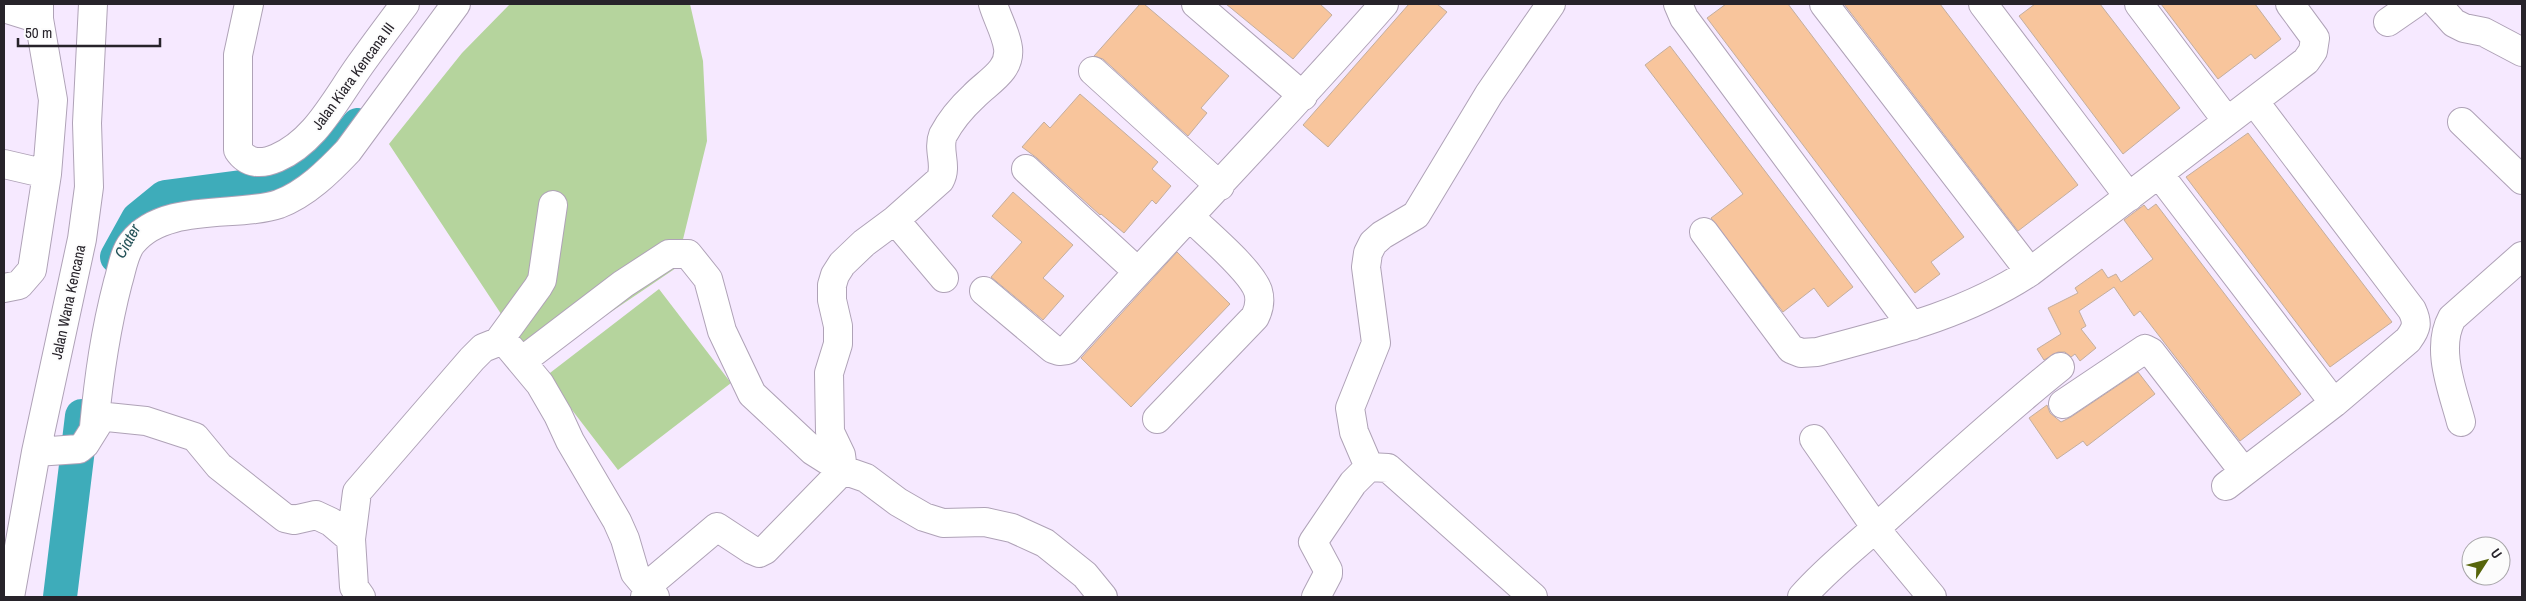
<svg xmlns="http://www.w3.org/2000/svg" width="2526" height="601" viewBox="0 0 2526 601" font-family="'Archivo Narrow',sans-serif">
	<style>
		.green { fill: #b5d49d }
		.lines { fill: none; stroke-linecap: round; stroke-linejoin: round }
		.river { stroke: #3eacba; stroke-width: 34 }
		.building { fill: #f8c59c; stroke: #c3ae9f }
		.minor-casing { stroke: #afa2b7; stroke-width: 30 }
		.minor { stroke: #fff; stroke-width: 28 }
		.labels { text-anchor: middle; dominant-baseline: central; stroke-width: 4; stroke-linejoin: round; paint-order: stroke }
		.street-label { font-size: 15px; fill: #27232a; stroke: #fcfcfc }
		.water-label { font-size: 16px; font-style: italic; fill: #215056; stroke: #fcfcfc }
	</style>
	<rect width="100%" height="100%" fill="#f6e9ff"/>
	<path class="green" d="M510,4H690L703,61L707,141L676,268L534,364L389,144L462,53Z
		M659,289L731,383L618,470L546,376Z"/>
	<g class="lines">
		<path class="river" d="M117,257L138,219L165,197L273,183L308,168L350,135L358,125
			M60,597L82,416"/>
	</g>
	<path class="building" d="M1140,4H1144L1229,76L1201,108L1207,113L1188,136L1103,59L1094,56Z
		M1226,4H1320L1332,15L1293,59Z
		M1409,4H1437L1447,12L1328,147L1303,125Z
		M1726,4H1788L1964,237L1931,262L1940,274L1915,293L1707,18Z
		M1844,4H1940L2078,185L2018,231Z
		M2035,4H2100L2180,108L2123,154L2019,16Z
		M2161,4H2255L2281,39L2255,59L2251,54L2218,79Z
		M1670,46L1853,287L1828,307L1814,288L1783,312L1711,218L1743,194L1645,65Z
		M1080,94L1158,162L1152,169L1171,186L1156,204L1152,200L1124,233L1101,214L1100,215L1037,158L1022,147L1044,122L1050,128Z
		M2248,133L2392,322L2330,367L2186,177Z
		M1013,192L1073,245L1043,278L1064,296L1043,320L991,277L1022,242L992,216Z
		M2156,204L2301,394L2240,441L2140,311L2134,316L2114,287L2079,311L2086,326L2081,329L2096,348L2080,361L2075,354L2071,357L2065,352H2058L2044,360L2037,349L2061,334L2048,308L2078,293L2075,288L2102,269L2108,278L2116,274L2121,282L2153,259L2124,220L2144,205L2148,210Z
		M1177,252L1230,304L1131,407L1081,358Z
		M2138,372L2155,394L2087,446L2083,441L2057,459L2029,418L2047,405L2050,413L2061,422L2071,417Z"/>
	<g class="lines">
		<defs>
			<path id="minor" d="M249,4L238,55V150C257,179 297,149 314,130C331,111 345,86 360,65C375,44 390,24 405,4
				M1196,4L1303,96
				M1678,4L1684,18L1912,326
				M1824,4L2030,272
				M1983,4L2129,197
				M2139,4L2227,121
				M2437,4L2454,23L2464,28L2484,32L2522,52
				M4,8L39,19
				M2388,22L2414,4
				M1093,71L1220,186
				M2462,122L2522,180
				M4,164L47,174
				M1026,169L1137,271
				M2159,174L2334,403
				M895,220L944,278
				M1704,232L1791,349L1801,353L1817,352C1892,332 1965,315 2030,272L2306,61L2313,51L2315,38L2290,4
				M4,288L19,285L32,270L47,174L53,100L39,19V4
				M984,291L1053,349L1059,351L1067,350C1171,233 1281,122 1384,4
				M510,348L540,384L558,415L570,441L617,521L625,539L635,573L655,597
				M522,361L623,284L669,254H688L708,279L722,331L752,394L813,451L843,470L866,478L898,502L924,517L943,523L985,522L1012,528L1045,543L1085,575L1103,597
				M2063,404L2145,349L2151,352L2244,472
				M1157,419L1255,317C1259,309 1261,301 1258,291C1251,270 1207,234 1190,217
				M2461,422C2453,391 2435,349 2452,318L2522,256
				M94,427C99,375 105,332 118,282C122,269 124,253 132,243C164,202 238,218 279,204C306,194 329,171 348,151L456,4
				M1814,439L1883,538L1932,597
				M36,452L79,449L85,444L100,420L107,417L146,421L195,437L219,466L285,518L294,520L316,515L331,522L351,539L354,587L361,597
				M1369,467L1354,432L1350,408L1376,343L1366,267L1368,253L1373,243L1382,235L1416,215L1489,94L1551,4
				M2226,486L2334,403L2408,340C2417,328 2418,323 2412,310L2254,101
				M351,539L357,492L472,359L483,348L498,342L538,287L542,280L553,205
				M10,597L36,452L82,239L89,187L87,123L93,4
				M645,597L647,586L717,527L752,550L759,553L765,550L843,470L841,455L830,432L829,373L838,344V326L832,300V285L835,275L842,264L864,243L895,220L940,180C948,166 937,150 943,135C951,120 961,108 974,96C987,82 1011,71 1008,48C1006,33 997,18 993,4
				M1316,597L1328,574V570L1313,542L1353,483L1369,467L1388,468L1533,597
				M1802,597C1828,567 1859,544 1888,517C1945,466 2000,415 2060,367"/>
		</defs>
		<use href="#minor" class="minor-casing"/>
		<use href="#minor" class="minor"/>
	</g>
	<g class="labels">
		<g class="street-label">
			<text transform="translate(353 76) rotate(-54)">Jalan Kiara Kencana III</text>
			<text transform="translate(68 302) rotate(-78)">Jalan Wana Kencana</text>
		</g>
		<g class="water-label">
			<text transform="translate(127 241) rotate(-61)">Ciater</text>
		</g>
	</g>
	<rect width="2526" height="601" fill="none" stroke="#27232a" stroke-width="10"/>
	<g transform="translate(2486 561) rotate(54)"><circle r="24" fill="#fcfcfc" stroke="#a7a5a8"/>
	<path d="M0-4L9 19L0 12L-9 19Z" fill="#57650b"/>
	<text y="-8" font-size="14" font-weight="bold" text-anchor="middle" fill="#27232a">U</text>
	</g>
	<path d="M18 38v8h142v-8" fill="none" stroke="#27232a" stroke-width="2.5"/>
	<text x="25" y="38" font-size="15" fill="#27232a" stroke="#fcfcfc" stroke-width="4" paint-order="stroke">50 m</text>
</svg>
